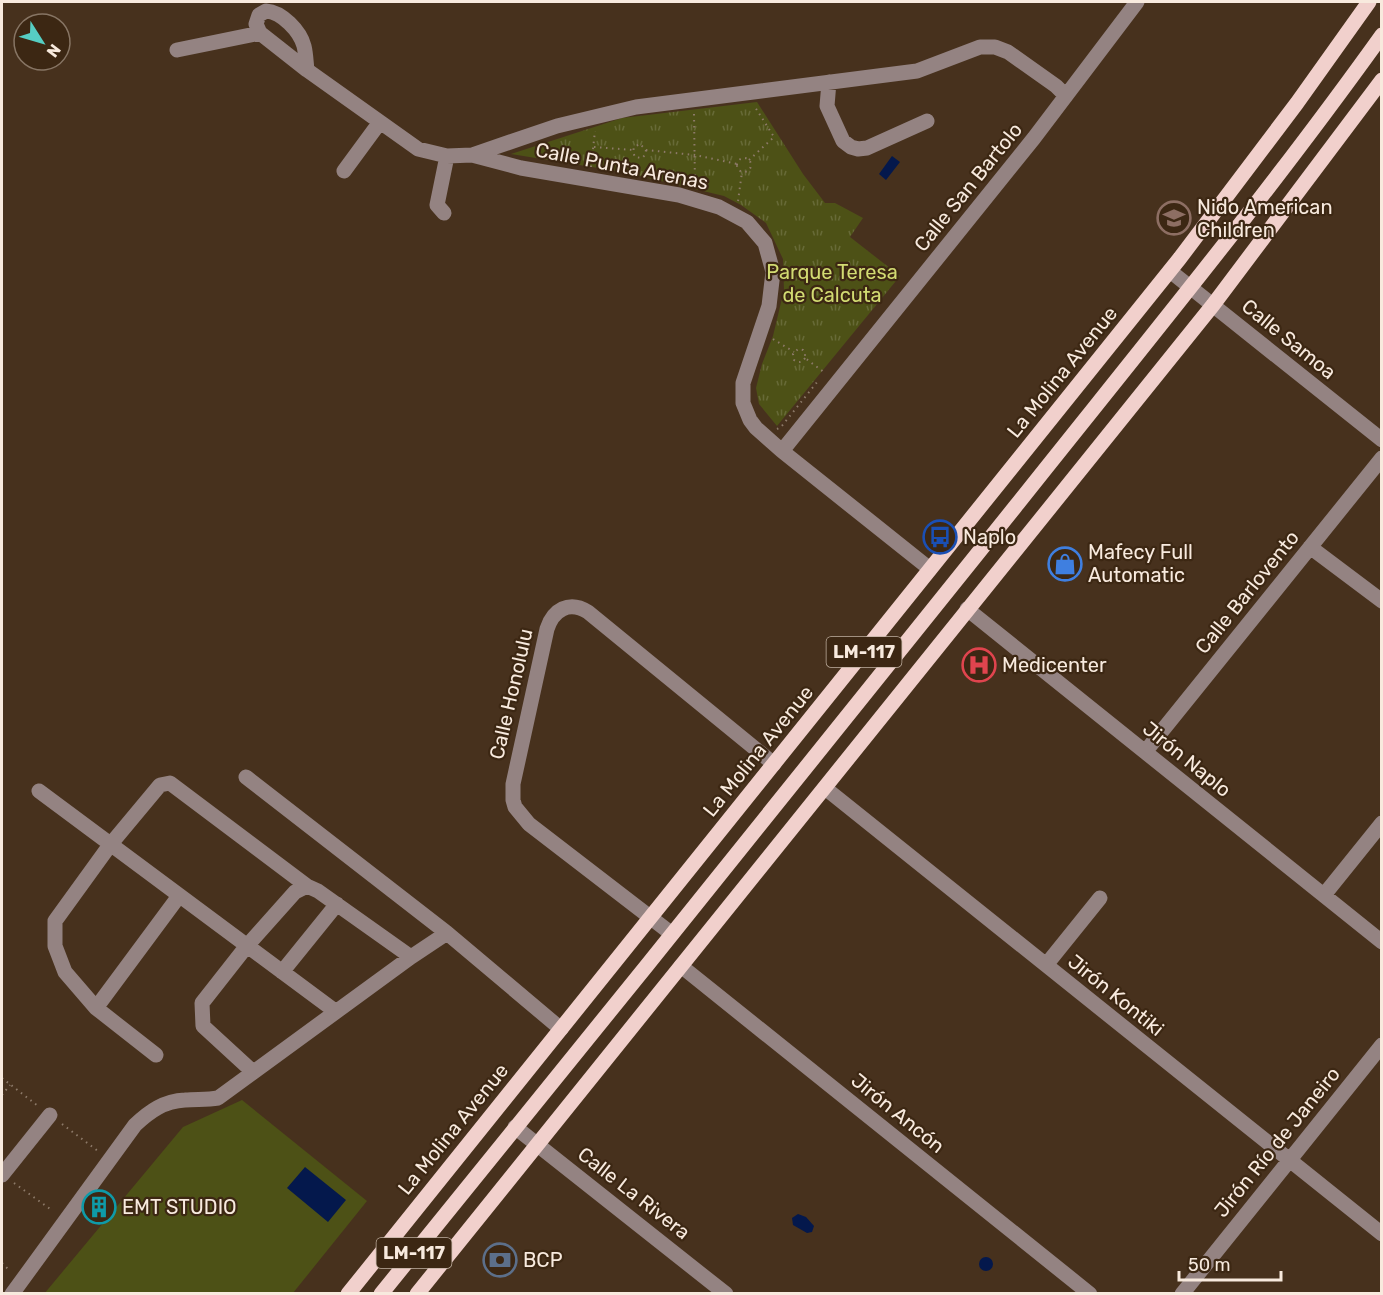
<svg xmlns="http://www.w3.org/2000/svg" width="1383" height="1295" viewBox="0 0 1383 1295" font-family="Rubik,sans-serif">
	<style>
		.grass { fill: url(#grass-tufts) }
		.pitch { fill: #4d5116 }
		.water { fill: #04184c }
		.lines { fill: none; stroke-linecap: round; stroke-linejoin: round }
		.path { stroke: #8d7a69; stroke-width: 2; stroke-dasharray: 1.5 4.5; stroke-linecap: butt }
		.minor { stroke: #948382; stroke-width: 15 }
		.major { stroke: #f1d0cc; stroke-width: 15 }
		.labels { text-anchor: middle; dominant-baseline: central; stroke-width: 4.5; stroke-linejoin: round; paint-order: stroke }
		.shield { fill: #3c2713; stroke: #c0b0a1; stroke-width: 1.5 }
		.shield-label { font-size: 18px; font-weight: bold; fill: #f8eade }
		.street-label { font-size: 20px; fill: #f8eade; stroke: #3c2713 }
		.poi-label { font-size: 20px; fill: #f8eade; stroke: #3c2713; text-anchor: start }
		.park-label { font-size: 20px; fill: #d2db72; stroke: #3c2713 }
	</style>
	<defs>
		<pattern id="grass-tufts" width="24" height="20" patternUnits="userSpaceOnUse" patternTransform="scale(1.5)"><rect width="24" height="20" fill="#4d5116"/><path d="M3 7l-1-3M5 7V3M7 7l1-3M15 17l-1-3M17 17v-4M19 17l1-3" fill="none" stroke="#676a37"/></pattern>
	</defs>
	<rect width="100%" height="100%" fill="#47311d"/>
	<path class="grass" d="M757,102L803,174L825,203H835L863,218L850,237L900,276L777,426L759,404L756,388L762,364L773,336L784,290L783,259L766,223L741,205L724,196L623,172L511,154L622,118Z"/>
	<path class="pitch" d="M242,1100L367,1201L293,1293L44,1294L183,1127Z"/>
	<path class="water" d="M892,156L900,162L886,180L879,174Z
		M305,1167L346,1200L328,1222L287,1188Z
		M798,1214L806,1217L814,1226L812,1232L807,1233L793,1225L792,1218Z
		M979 1264a7 7 0 1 1 14 0a7 7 0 1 1-14 0Z"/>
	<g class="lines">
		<path class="path" d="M694,114L695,187
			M594,147L633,150
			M646,150L645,155L642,158L635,157L633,152L634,147L640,144L646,150L695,155L737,164
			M737 165a7 7 0 1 1 14 0a7 7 0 1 1-14 0Z
			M749,160L774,137L755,107
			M591,167L595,131
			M738,201L742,172
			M773,339L794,352
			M805,358C802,363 798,363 794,360L793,354L798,349L803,350L805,354V358L825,373
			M777,429L781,427L818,381
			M2,1078L38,1106
			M2,1095L10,1085
			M62,1124L98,1151
			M14,1183L53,1211
			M2,1263L10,1271"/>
		<path class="minor" d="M177,50L260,33
			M307,70C306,62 306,54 304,46C300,31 282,12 266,11L259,15L256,24L260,33L307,70L418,149L447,156L472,155L521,168L679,195L719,207L747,222L765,243L773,272L769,306L743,383V403L750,420L756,428L782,451L930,569
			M829,82L827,106L843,141L851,147L858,149L867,148L927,121
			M472,155L557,126L636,107L917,71L980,47H995L1008,52L1056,86L1066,96
			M344,171L380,122
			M444,213L437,205L447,156
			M1170,271L1382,440
			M782,451L1034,138L1137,2
			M1310,547L1382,601
			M967,609L1382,942
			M1145,752L1382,458
			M246,777L447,933L561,1029
			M825,788L1382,1234
			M39,791L335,1011
			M1324,895L1382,823
			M672,934L529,824L515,807L513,800V784L547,629C553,610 569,600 588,612L774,764
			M1046,965L1100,898
			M681,966L1090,1294
			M282,972L337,904
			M96,1008L179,896
			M156,1055L96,1008L65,972L55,946V921L110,845L160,785L170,783L307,886
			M252,1071L203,1026L202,1003L246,947L295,892L307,886L318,891L411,957
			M515,1127L726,1294
			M2,1175L50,1115
			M12,1294L135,1125C150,1111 164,1101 185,1100C197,1099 207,1100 218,1098L411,957L447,933
			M1182,1294L1382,1045"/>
		<path class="major" d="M348,1294L1180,258L1297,103L1369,2
			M381,1294C593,1032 805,771 1015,507C1139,351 1266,197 1382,35
			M417,1294L1213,305L1382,80"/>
	</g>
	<defs>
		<symbol id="school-ring" viewBox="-11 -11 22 22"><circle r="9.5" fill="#3c2713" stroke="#8d6e63" stroke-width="1.5"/><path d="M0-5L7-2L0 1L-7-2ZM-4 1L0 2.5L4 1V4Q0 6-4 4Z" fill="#8d6e63"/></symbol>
		<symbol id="bus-ring" viewBox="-11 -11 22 22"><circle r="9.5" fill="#3c2713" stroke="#1a4fb4" stroke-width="1.5"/><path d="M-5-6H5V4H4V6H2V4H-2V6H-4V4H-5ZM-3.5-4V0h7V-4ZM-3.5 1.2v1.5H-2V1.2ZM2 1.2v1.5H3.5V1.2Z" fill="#1a4fb4"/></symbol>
		<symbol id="shop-ring" viewBox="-11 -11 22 22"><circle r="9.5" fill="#3c2713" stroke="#3f7fe0" stroke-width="1.5"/><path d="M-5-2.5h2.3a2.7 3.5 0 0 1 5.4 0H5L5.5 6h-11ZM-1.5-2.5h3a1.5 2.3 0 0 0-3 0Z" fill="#3f7fe0"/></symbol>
		<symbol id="hospital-ring" viewBox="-11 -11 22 22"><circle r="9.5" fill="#3c2713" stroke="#e0444e" stroke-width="1.5"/><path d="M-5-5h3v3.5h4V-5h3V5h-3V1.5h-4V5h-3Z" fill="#e0444e"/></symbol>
		<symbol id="building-ring" viewBox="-11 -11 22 22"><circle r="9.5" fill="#3c2713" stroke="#0f9aa8" stroke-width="1.5"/><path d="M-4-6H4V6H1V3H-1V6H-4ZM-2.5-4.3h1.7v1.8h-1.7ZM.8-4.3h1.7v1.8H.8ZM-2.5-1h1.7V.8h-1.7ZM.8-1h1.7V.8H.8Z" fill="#0f9aa8"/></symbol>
		<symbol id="bank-ring" viewBox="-11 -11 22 22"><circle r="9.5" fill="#3c2713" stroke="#5c6f8a" stroke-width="1.5"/><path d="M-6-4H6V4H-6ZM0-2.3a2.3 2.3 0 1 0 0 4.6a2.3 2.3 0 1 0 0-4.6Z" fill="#5c6f8a"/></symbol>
	</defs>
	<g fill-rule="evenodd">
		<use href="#school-ring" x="1155" y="199" width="38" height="38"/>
		<use href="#bus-ring" x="921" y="518" width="38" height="38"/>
		<use href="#shop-ring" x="1046" y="545" width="38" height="38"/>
		<use href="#hospital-ring" x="960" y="646" width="38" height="38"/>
		<use href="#building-ring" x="80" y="1188" width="38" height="38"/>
		<use href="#bank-ring" x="481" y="1241" width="38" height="38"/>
	</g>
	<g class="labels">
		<g class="shield">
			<rect x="826.5" y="637" width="75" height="30" rx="4.5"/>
			<rect x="376.5" y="1238" width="75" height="30" rx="4.5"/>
		</g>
		<g class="shield-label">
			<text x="864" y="652">LM-117</text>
			<text x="414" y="1253">LM-117</text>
		</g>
		<g class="street-label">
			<text transform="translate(622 166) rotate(11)">Calle Punta Arenas</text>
			<text transform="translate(968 187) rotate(-51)">Calle San Bartolo</text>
			<text transform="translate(1289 339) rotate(39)">Calle Samoa</text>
			<text transform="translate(1062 372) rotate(-51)">La Molina Avenue</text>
			<text transform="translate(1247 592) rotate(-51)">Calle Barlovento</text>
			<text transform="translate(511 694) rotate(-77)">Calle Honolulu</text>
			<text transform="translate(758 751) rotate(-51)">La Molina Avenue</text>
			<text transform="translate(1187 759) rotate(39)">Jirón Naplo</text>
			<text transform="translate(1116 995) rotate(39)">Jirón Kontiki</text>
			<text transform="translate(898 1113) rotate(39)">Jirón Ancón</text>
			<text transform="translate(453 1129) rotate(-51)">La Molina Avenue</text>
			<text transform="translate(1277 1142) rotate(-51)">Jirón Río de Janeiro</text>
			<text transform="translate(634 1193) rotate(38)">Calle La Rivera</text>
		</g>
		<g class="poi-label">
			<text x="1197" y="207">Nido American<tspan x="1197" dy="23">Children</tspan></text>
			<text x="963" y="537">Naplo</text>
			<text x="1088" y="552">Mafecy Full<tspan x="1088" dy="23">Automatic</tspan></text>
			<text x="1002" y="665">Medicenter</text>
			<text x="122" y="1207">EMT STUDIO</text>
			<text x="523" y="1260">BCP</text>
		</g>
		<g class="park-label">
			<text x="832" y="272">Parque Teresa<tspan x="832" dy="23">de Calcuta</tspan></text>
		</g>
	</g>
	<rect width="1383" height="1295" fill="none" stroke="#f8eade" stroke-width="6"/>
	<g transform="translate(42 42) rotate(127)"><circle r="28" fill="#3c2713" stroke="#877564" stroke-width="1.5"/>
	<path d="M0-4.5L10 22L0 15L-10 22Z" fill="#56cec3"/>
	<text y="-9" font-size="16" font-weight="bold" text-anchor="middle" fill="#f8eade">N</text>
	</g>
	<path d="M1179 1271v9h102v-9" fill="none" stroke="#f8eade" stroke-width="3"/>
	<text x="1188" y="1271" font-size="18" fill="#f8eade" stroke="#3c2713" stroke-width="4.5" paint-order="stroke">50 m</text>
</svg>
